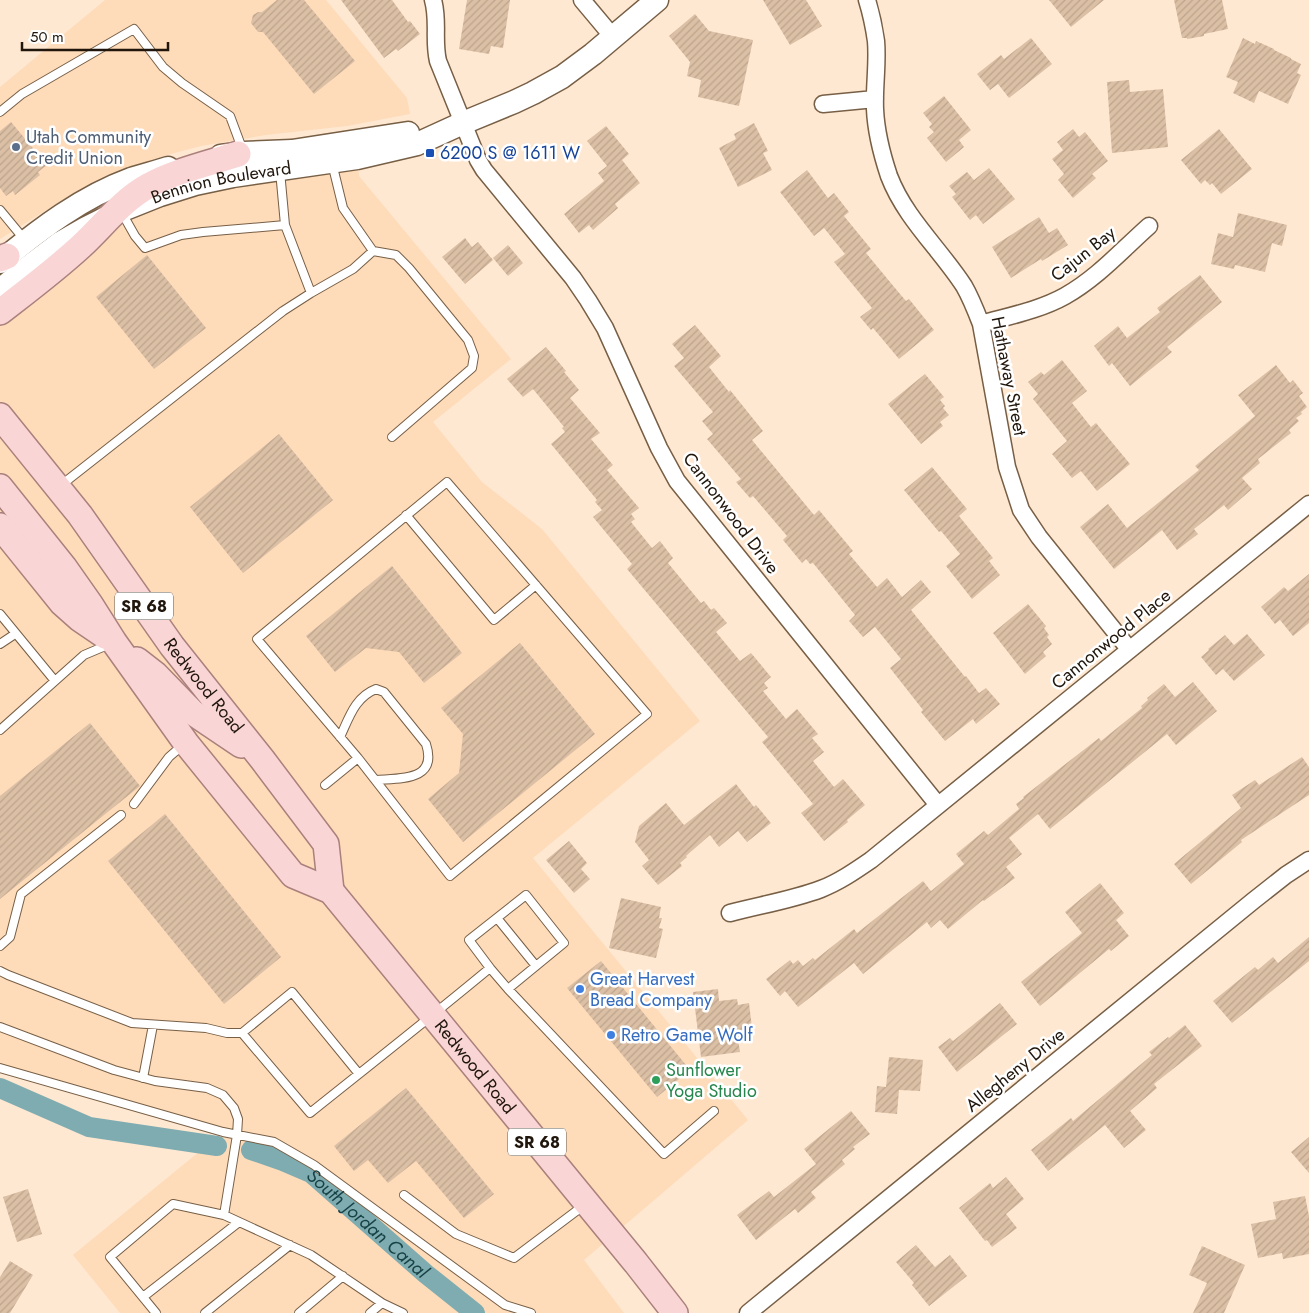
<svg xmlns="http://www.w3.org/2000/svg" width="1309" height="1313" viewBox="0 0 1309 1313" font-family="Jost,sans-serif">
	<style>
		.built { fill: #fedbb9 }
		.lines { fill: none; stroke-linecap: round; stroke-linejoin: round }
		.canal { stroke: #7facb1; stroke-width: 20 }
		.building { fill: url(#building-hatch) }
		.lane-casing { stroke: #775f46; stroke-width: 10 }
		.street-casing { stroke: #775f46; stroke-width: 19 }
		.secondary-casing { stroke: #775f46; stroke-width: 25 }
		.primary-casing { stroke: #aa807c; stroke-width: 28 }
		.lane { stroke: #fff; stroke-width: 8 }
		.street { stroke: #fff; stroke-width: 16 }
		.secondary { stroke: #fff; stroke-width: 22 }
		.primary { stroke: #f9d5d5; stroke-width: 25 }
		.service-dot { fill: #5c6f8a; stroke: #fff; stroke-width: 2 }
		.transit-dot { fill: #1a4fb4; stroke: #fff; stroke-width: 2 }
		.shop-dot { fill: #3f7fe0; stroke: #fff; stroke-width: 2 }
		.leisure-dot { fill: #2e9e5b; stroke: #fff; stroke-width: 2 }
		.labels { text-anchor: middle; dominant-baseline: central; stroke-width: 5; stroke-linejoin: round; paint-order: stroke }
		.shield { fill: #fff; stroke: #635c55; stroke-width: 1 }
		.shield-label { font-size: 16px; font-weight: bold; fill: #20160c }
		.service-label { font-size: 18px; fill: #4e5e75; stroke: #fff; text-anchor: start }
		.transit-label { font-size: 18px; fill: #164399; stroke: #fff; text-anchor: start }
		.street-label { font-size: 18px; fill: #20160c; stroke: #fff }
		.shop-label { font-size: 18px; fill: #366cbe; stroke: #fff; text-anchor: start }
		.leisure-label { font-size: 18px; fill: #27864d; stroke: #fff; text-anchor: start }
		.water-label { font-size: 19px; font-style: italic; fill: #174246; stroke: #fff }
	</style>
	<defs>
		<pattern id="building-hatch" width="6" height="6" patternUnits="userSpaceOnUse" patternTransform="scale(1.25)"><rect width="6" height="6" fill="#dcc0a5"/><path d="M-1 1l2-2M0 6l6-6M5 7l2-2" fill="none" stroke="#bca48d"/></pattern>
	</defs>
	<rect width="100%" height="100%" fill="#ffe8d1"/>
	<path class="built" d="M105,0H326L407,98L410,114L347,126L266,135L201,146L167,155L126,170L94,183L56,204L0,239V87Z
		M358,167L359,176L511,359L433,422L482,482L542,529L700,721L533,858L748,1120L584,1260L624,1313H120L73,1255L222,1133L0,1067V322L121,223L153,207L211,190Z"/>
	<g class="lines">
		<g class="canal">
			<path d="M0,1088L89,1127L217,1146"/>
			<path id="s1" d="M251,1150L283,1161L311,1173L426,1274L475,1313"/>
		</g>
	</g>
	<path class="building" d="M277,0H304L355,61L314,94L263,32H258L251,23L253,15L258,12H262Z
		M341,0H392L408,22L410,21L420,34L398,51L396,49L384,58Z
		M467,0H510L503,48L491,46L489,54L459,49Z
		M763,0H806L822,26L790,45Z
		M1049,0H1104L1071,27Z
		M1174,0H1222L1228,29L1204,34V36L1187,39V38H1182Z
		M695,14L709,31L753,40L739,106L698,97L701,80L687,76L690,62L669,36Z
		M1031,38L1052,64L1009,98L998,84L990,90L977,74L1001,55L1004,59Z
		M1243,38L1255,44L1256,41L1274,49V50L1291,58V59L1301,64L1297,73L1301,75L1288,104L1259,91L1254,103L1233,93L1238,82L1226,77Z
		M1129,80L1130,92L1163,89L1168,147L1112,153L1107,82Z
		M944,96L971,130L959,140L964,147L946,162L927,138L934,132L929,127L932,124L923,113Z
		M11,122L47,165L38,172L40,175L15,195L13,191L6,196L0,188V131Z
		M754,123L768,151L763,153L772,170L738,187L719,148L736,139L734,134Z
		M606,126L629,154L622,160L640,183L615,204L618,208L593,230L589,225L579,233L564,214L604,181L598,173L607,166L587,141Z
		M1073,129L1079,137L1085,132L1108,161L1092,174L1096,178L1073,198L1058,180L1064,174L1052,159L1063,150L1057,142Z
		M1219,129L1252,169L1221,194L1212,183L1210,185L1205,180L1201,184L1181,160Z
		M989,168L1015,199L983,224L976,215L970,220L952,197L956,194L949,186L967,172L974,180Z
		M807,170L828,198L834,193L849,212L844,216L871,249L866,253L895,288L906,301L909,299L934,330L899,359L873,328L871,330L860,317L872,308L834,262L845,254L824,228L814,236L780,192Z
		M1238,213L1287,225L1282,246L1272,243L1265,272L1235,265L1234,269L1211,264L1218,233L1233,237Z
		M1039,217L1049,233L1057,228L1068,245L1042,261L1041,259L1011,278L992,247Z
		M465,238L472,247L478,242L493,260L465,284L442,257Z
		M508,245L523,263L508,276L493,258Z
		M147,255L206,328L154,369L96,297Z
		M1200,275L1222,302L1167,347L1172,352L1130,386L1112,363L1109,366L1094,346L1118,326L1127,338L1160,312L1157,308Z
		M695,325L721,356L709,367L729,392L730,390L763,431L752,440L814,515L819,510L853,551L849,554L877,587L887,578L902,597L921,580L931,592L911,610L965,677L966,676L979,693L986,688L1000,704L976,724L973,719L945,741L921,712L923,710L890,668L901,659L875,627L863,637L849,621L855,615L813,563L810,564L806,559L802,563L783,540L787,536L753,496L750,498L736,482L741,479L707,439L713,434L702,421L713,412L674,366L684,358L672,344Z
		M546,347L566,371L564,372L579,390L570,398L600,433L591,439L613,465L607,470L639,508L631,514L635,519L631,522L652,548L660,541L673,558L668,563L701,603L704,601L711,610L714,608L727,623L716,632L740,661L751,653L771,677L764,683L768,688L763,691L786,719L797,709L818,734L812,738L824,752L813,761L834,787L843,779L865,805L847,820L848,822L824,841L801,813L813,804L762,742L768,737L627,569L632,564L593,517L602,510L595,502L597,500L551,444L565,432L562,428L564,427L533,389L523,397L507,379Z
		M1062,360L1087,391L1072,403L1091,427L1096,423L1130,464L1097,491L1081,471L1072,478L1052,454L1067,441L1033,399L1038,394L1028,382L1041,372L1044,375Z
		M1276,365L1290,383L1293,380L1303,393L1299,396L1307,407L1301,412L1302,414L1296,418L1299,421L1289,430L1291,433L1258,459L1260,463L1242,478L1252,489L1228,510L1224,505L1194,529L1198,534L1177,550L1162,530L1114,569L1080,527L1108,504L1127,528L1199,470L1195,466L1255,416L1238,395Z
		M925,374L944,397L940,400L945,406L943,408L949,415L940,422L943,426L921,444L888,404Z
		M279,434L333,500L243,573L190,507Z
		M932,467L967,509L959,516L993,558L989,561L1000,575L972,599L946,566L960,554L941,531L939,532L904,490Z
		M392,566L462,653L424,683L399,652L366,648L335,672L306,636Z
		M1309,574V623L1293,636L1280,620L1275,624L1261,607L1284,587L1288,591Z
		M1028,604L1046,626L1044,628L1049,635L1047,637L1052,644L1043,652L1046,656L1025,674L993,633Z
		M1247,634L1265,655L1234,681L1223,669L1216,675L1201,657L1209,650L1208,649L1225,635L1234,645Z
		M520,643L595,734L463,842L428,799L459,773L463,734L441,708Z
		M1193,682L1217,711L1176,745L1167,734L1050,829L1038,814L1009,838L1022,854L1006,867L1015,878L984,901L983,900L948,929L940,920L931,928L927,922L863,974L854,963L798,1007L785,991L780,996L766,979L790,960L793,964L798,960L803,966L813,958L815,960L854,929L857,933L923,881L931,891L964,864L956,854L984,831L988,835L1019,809L1016,804L1024,798L1023,797L1099,738L1101,741L1142,708L1141,706L1148,700L1147,698L1164,684L1175,697Z
		M90,723L140,786L0,899V796Z
		M1302,757L1309,767V795L1241,840L1242,842L1191,884L1174,864L1241,808L1232,795L1255,780L1259,785Z
		M736,784L754,807L756,805L771,823L747,842L738,831L719,847L710,835L686,856L687,857L680,863L682,866L658,885L642,866L649,860L635,842L639,826L666,803L684,825Z
		M165,814L281,957L224,1004L108,861Z
		M569,841L587,863L581,869L590,879L574,893L546,860Z
		M1100,883L1124,913L1116,920L1129,936L1111,951L1109,949L1040,1006L1021,982L1082,933L1065,912Z
		M621,898L661,907L659,918H662L659,928L663,929L656,958L609,948Z
		M1309,937V961L1232,1023L1213,1001L1255,967L1258,970L1273,957L1278,963Z
		M601,961L690,1070L657,1097L567,988Z
		M718,989L719,1001L737,999L738,1005L749,1003L753,1036L738,1039L740,1052L701,1057L693,992Z
		M1000,1003L1017,1024L957,1072L938,1047L950,1038L953,1041Z
		M1185,1025L1202,1046L1154,1084L1157,1088L1130,1111L1146,1130L1124,1148L1105,1125L1048,1171L1031,1150L1071,1118L1073,1121L1152,1055L1149,1052L1168,1037L1169,1038Z
		M889,1057L923,1060L920,1091L899,1090L897,1114L875,1112L877,1086L886,1087Z
		M406,1088L494,1194L464,1218L416,1161L388,1183L368,1160L354,1171L334,1146Z
		M851,1111L870,1134L853,1147L855,1149L842,1160L845,1164L811,1192L816,1198L798,1213L795,1209L756,1240L737,1215L769,1191L774,1197L816,1164L804,1149Z
		M1309,1137V1173L1291,1152Z
		M1006,1177L1024,1199L1006,1214L1017,1228L992,1247L987,1240L985,1241L959,1208L990,1183L993,1188Z
		M28,1189L42,1234L17,1242L3,1197Z
		M1305,1196L1309,1216V1254L1283,1259L1282,1253L1258,1258L1251,1224L1276,1219L1273,1202Z
		M916,1245L935,1267L950,1255L967,1276L929,1306L912,1285L914,1283L896,1262Z
		M1202,1246L1245,1265L1224,1313H1193L1207,1283L1189,1275Z
		M10,1261L33,1275L10,1313H0V1277Z"/>
	<g class="lines">
		<defs>
			<path id="lane" d="M0,112L22,94L134,29L163,67L182,83L230,116L243,151
				M332,163L343,208L373,251L396,255L409,268L468,340L474,356L472,368L392,437
				M0,210L24,239
				M122,213L135,236L145,248L181,235L203,232L285,225
				M311,293L353,269L373,251
				M60,486L283,311L311,293L285,225L280,171
				M406,515L494,620L536,585
				M0,614L55,681
				M0,644L15,634
				M0,730L84,655L110,644
				M340,737C349,718 355,697 376,689L384,692L426,744C438,781 401,778 376,780
				M325,785L358,758L450,876L647,714L447,482L257,639L358,758
				M134,804L169,757L184,744
				M497,918L536,966
				M0,946L10,937L21,894L121,815
				M490,968L469,940L526,895L564,943L508,989
				M0,971L8,975L132,1023L206,1028L227,1033H242
				M0,1027L114,1070L155,1081L207,1088L223,1095L234,1108L238,1119L237,1135L224,1215L311,1255L382,1303
				M0,1068L223,1132L274,1142L314,1165L505,1305L531,1313
				M359,1074L292,992L242,1033L310,1113C370,1065 431,1017 490,968L508,989L664,1154L714,1111
				M143,1078L153,1025
				M404,1195L456,1234L514,1258L583,1206
				M143,1297L239,1222
				M156,1313L110,1257L173,1204L224,1215
				M205,1313L290,1245
				M299,1313L343,1276
				M370,1313L382,1303L403,1313"/>
			<path id="street" d="M433,0C439,21 433,40 438,61L478,160L484,170L573,278L588,300L605,328L659,448L677,481L938,805
				M582,0L613,37
				M867,0C871,13 874,27 876,41C878,63 874,87 875,109C876,132 882,155 889,176C905,218 940,249 964,286C971,298 976,311 981,324L1007,467L1021,510L1039,537L1129,649
				M823,104L875,99
				M981,324C1009,316 1040,310 1065,296C1097,278 1122,250 1149,226
				M730,913C760,905 792,900 821,889C839,882 855,871 871,860L1309,504
				M748,1313L1253,901L1286,875L1309,860"/>
			<g id="secondary">
				<path d="M221,156L244,153L292,151L408,133"/>
				<path d="M0,262C40,229 82,197 131,179C143,175 156,172 168,168"/>
				<path id="s2" d="M0,290L27,268L60,243L86,228L120,211L160,195L195,184L233,176L357,158L417,144L463,123L514,102L533,93L562,77L593,54L657,0"/>
			</g>
			<g id="primary">
				<path d="M0,259L7,256"/>
				<path d="M0,312C27,291 55,270 80,247C102,227 121,201 148,186C172,172 210,163 238,154"/>
				<path id="s3" d="M0,416L80,515L172,646L262,759L326,844L331,891"/>
				<path id="s4" d="M0,487L64,567L90,604L114,642L186,743L293,875L331,891L636,1263L675,1313"/>
				<path d="M0,526L62,603L80,619L105,636"/>
				<path d="M137,660L155,674L192,712L241,745"/>
			</g>
		</defs>
		<use href="#lane" class="lane-casing"/>
		<use href="#street" class="street-casing"/>
		<use href="#secondary" class="secondary-casing"/>
		<use href="#primary" class="primary-casing"/>
		<use href="#lane" class="lane"/>
		<use href="#street" class="street"/>
		<use href="#secondary" class="secondary"/>
		<use href="#primary" class="primary"/>
	</g>
	<circle class="service-dot" cx="16" cy="147" r="5"/>
	<rect class="transit-dot" x="425" y="148" width="10" height="10" rx="2.5"/>
	<g class="shop-dot">
		<circle cx="580" cy="989" r="5"/>
		<circle cx="611" cy="1035" r="5"/>
	</g>
	<circle class="leisure-dot" cx="656" cy="1080" r="5"/>
	<g class="labels">
		<g class="shield">
			<rect x="115" y="592.5" width="58" height="27" rx="4"/>
			<rect x="508" y="1128.5" width="58" height="27" rx="4"/>
		</g>
		<g class="shield-label">
			<text x="144" y="606">SR 68</text>
			<text x="537" y="1142">SR 68</text>
		</g>
		<g class="service-label">
			<text x="26" y="137">Utah Community<tspan x="26" dy="21">Credit Union</tspan></text>
		</g>
		<g class="transit-label">
			<text x="440" y="153">6200 S @ 1611 W</text>
		</g>
		<g class="street-label">
			<text stroke="none"><textPath href="#s2" startOffset="250">Bennion Boulevard</textPath></text>
			<text transform="translate(1083 254) rotate(-38)">Cajun Bay</text>
			<text transform="translate(1009 376) rotate(79)">Hathaway Street</text>
			<text transform="translate(731 513) rotate(53)">Cannonwood Drive</text>
			<text transform="translate(1111 639) rotate(-39)">Cannonwood Place</text>
			<text stroke="none"><textPath href="#s3" startOffset="338">Redwood Road</textPath></text>
			<text stroke="none"><textPath href="#s4" startOffset="755">Redwood Road</textPath></text>
			<text transform="translate(1015 1070) rotate(-39)">Allegheny Drive</text>
		</g>
		<g class="shop-label">
			<text x="590" y="979">Great Harvest<tspan x="590" dy="21">Bread Company</tspan></text>
			<text x="621" y="1035">Retro Game Wolf</text>
		</g>
		<g class="leisure-label">
			<text x="666" y="1070">Sunflower<tspan x="666" dy="21">Yoga Studio</tspan></text>
		</g>
		<g class="water-label">
			<text stroke="none"><textPath href="#s1" startOffset="140">South Jordan Canal</textPath></text>
		</g>
	</g>
	<path d="M22 42v8h146v-8" fill="none" stroke="#20160c" stroke-width="2.5"/>
	<text x="30" y="42" font-size="15" fill="#20160c" stroke="#ffffff" stroke-width="4" paint-order="stroke">50 m</text>
</svg>
